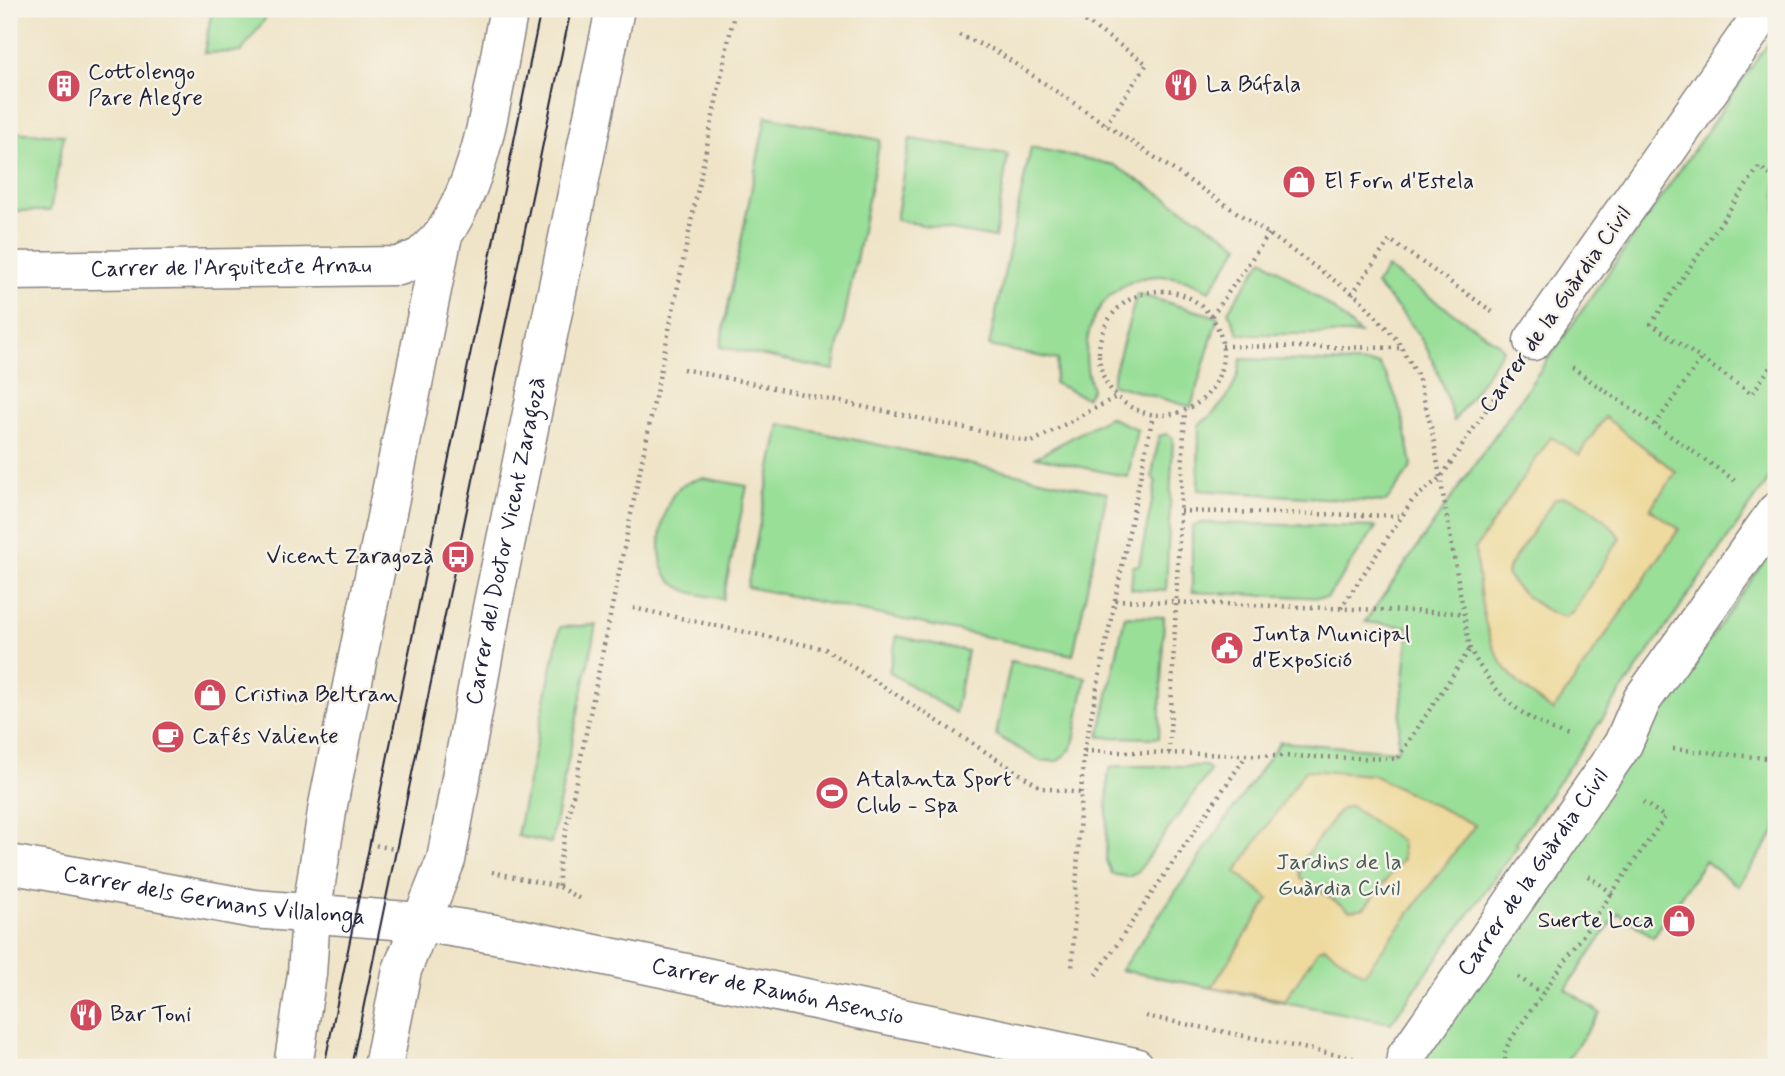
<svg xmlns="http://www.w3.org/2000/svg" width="1785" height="1076" viewBox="0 0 1785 1076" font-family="Mynerve,sans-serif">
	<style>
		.green { fill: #99df98; stroke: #5e806a; stroke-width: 2 }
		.sand { fill: #eeda9e; stroke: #887e6c; stroke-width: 2; fill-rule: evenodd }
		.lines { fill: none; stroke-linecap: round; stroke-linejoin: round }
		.minor-casing { stroke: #888381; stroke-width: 41 }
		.path { stroke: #888381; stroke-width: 4.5; stroke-dasharray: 2 5; stroke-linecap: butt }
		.minor { stroke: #fff; stroke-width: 38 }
		.tram { stroke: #22223b; stroke-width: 2 }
		.labels { text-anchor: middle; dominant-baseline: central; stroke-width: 5; stroke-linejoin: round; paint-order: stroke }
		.poi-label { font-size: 23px; fill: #22223b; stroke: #f7f3e8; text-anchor: start }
		.street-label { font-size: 23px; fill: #22223b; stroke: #f7f3e8 }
		.park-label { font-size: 23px; fill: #465b57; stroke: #f7f3e8 }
	</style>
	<rect width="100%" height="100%" fill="#f7f3e8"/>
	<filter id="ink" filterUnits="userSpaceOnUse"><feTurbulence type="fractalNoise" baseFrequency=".0143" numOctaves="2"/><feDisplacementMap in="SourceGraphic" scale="14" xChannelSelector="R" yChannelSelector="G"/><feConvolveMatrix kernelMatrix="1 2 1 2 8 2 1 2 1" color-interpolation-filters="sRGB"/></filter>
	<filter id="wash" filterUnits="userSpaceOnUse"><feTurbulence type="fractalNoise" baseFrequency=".00686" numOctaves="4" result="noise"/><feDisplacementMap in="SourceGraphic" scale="28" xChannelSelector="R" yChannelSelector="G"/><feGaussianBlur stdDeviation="1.57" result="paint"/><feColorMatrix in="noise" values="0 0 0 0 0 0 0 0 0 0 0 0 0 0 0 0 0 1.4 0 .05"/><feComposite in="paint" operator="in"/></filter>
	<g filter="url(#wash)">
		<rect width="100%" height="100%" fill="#efe4c7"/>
		<path class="green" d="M212,9H279L270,12L241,52L204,53Z
			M1776,32V469L1516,843L1518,845L1391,1023L1121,970L1280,742L1397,751L1409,627L1365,622Z
			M766,116L880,140L834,370L720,347Z
			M9,132L64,135L50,211H9Z
			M910,139L1008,154L995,238L896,220Z
			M1031,147L1114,165L1240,245L1209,291C1135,246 1065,310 1092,389L1086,398L1054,383L1058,360L989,346Z
			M1263,259L1337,312L1360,334H1239L1228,311Z
			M1387,268L1499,344L1503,350L1454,421C1435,357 1424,333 1376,285Z
			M1137,294L1218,317L1191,407L1111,384Z
			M1241,359L1379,364C1400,396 1406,429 1412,466L1386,502L1198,490L1199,425C1223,407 1237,389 1241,359Z
			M1109,417L1137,429L1128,477L1036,457Z
			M780,424L1107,493L1073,655L747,587Z
			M1166,434L1173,438L1166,591L1131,589L1133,566L1139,565L1156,482L1152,476L1159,436Z
			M703,478L747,486L723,599C703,595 682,594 668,577C653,559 661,505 678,489C685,482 694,480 703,478Z
			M1200,523L1376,527L1327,598L1192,592V528Z
			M1776,544V831L1738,886L1705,861L1653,937L1618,913L1566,989L1600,1013L1562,1067H1440L1422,1054Z
			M1125,616L1164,617L1159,738L1099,737Z
			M596,625L551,843L517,836L560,627Z
			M897,636L967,651L955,713L889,672Z
			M1011,661L1086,677L1074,741L1071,749L1058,761H1040L996,735Z
			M1118,766H1206L1210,771L1137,873L1128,877L1112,874L1106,861L1108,775L1111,768Z"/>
		<path class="sand" d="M1605,417L1676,472L1650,509L1679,529L1553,711C1483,664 1484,626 1475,549L1551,437L1579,455ZM1562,497C1581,497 1610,522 1620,538L1573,611L1565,617C1547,614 1515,591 1507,574L1509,566L1555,499Z
			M1305,770L1373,775L1475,825L1364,974L1324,947L1318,950L1285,1000L1212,987L1269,899L1236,872ZM1350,806L1401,841L1403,859L1364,908L1350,911L1301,878L1299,865L1340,810Z"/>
	</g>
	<g filter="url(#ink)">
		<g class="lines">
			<defs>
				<g id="minor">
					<path id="s1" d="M9,271L399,266L421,257L443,235"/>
					<path d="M1533,341L1766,9"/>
					<path id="s2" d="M9,864L254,909L420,922L519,938L1135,1067"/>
					<path id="s3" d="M1406,1057L1623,744L1642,700L1776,512"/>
					<path d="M293,1067L307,974L311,915L328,805L443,235C487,169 493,85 509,9"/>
					<path id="s4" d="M383,1067L402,970L446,860L492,608L615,9"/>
				</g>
			</defs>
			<use href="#minor" class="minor-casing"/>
			<path class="path" d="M1068,9L1147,64L1106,124
				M959,35L996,51L1269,234L1359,298L1397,340L1418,376L1432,431L1470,649C1495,696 1520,718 1570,737
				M1776,179L1759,167L1651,324L1752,394L1776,358
				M1099 353a62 62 0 1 1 124 0a62 62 0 1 1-124 0Z
				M1352,294L1390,240L1493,312
				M1212,316L1269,234
				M1222,346L1402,348
				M1572,368L1737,482
				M683,369L1032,442L1116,397
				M1655,425L1701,359
				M1180,511L1403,516
				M1115,600L1461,613
				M633,608L825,649L1042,788L1081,793L1072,970
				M1341,608L1412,501L1442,476L1507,379
				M1673,749L1776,759
				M1084,751L1397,759L1470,649
				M1169,753L1185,410
				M1081,793L1084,751L1153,415
				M369,844L399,850
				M492,872L559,887V864L735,9
				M1588,876L1612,893L1665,817L1643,802
				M559,887L580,899
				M1096,975L1246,756
				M1518,977L1542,993
				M1146,1016L1357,1059
				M1505,1067V1052L1509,1042L1612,893"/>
			<use href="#minor" class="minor"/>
			<path class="tram" d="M324,1067L541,9
				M351,1067L571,9"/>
		</g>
	</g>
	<defs>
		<symbol id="restaurant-disc" viewBox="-11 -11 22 22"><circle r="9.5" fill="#d1495b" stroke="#f7f3e8"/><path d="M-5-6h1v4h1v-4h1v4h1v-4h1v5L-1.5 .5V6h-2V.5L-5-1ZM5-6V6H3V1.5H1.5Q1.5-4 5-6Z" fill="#fff"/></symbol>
		<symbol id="building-disc" viewBox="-11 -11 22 22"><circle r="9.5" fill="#d1495b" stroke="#f7f3e8"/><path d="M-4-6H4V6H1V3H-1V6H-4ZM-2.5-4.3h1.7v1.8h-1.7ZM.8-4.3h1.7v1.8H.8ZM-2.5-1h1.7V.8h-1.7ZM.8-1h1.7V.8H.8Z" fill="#fff"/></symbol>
		<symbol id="shop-disc" viewBox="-11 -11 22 22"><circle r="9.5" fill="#d1495b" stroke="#f7f3e8"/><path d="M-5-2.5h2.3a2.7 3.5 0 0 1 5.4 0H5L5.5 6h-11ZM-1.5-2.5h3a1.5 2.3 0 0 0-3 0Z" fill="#fff"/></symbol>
		<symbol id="bus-disc" viewBox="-11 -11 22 22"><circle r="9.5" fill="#d1495b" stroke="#f7f3e8"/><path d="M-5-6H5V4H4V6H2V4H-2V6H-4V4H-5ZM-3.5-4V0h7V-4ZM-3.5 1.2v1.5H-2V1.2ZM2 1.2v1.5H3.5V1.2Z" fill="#fff"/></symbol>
		<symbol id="civic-disc" viewBox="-11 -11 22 22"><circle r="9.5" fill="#d1495b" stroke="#f7f3e8"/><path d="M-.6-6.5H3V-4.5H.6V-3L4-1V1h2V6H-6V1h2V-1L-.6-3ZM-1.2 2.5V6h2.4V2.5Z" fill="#fff"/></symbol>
		<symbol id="cafe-disc" viewBox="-11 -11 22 22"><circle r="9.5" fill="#d1495b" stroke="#f7f3e8"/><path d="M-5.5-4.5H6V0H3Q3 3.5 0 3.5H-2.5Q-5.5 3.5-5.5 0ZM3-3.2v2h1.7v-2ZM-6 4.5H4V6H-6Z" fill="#fff"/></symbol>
		<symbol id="stadium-disc" viewBox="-11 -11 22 22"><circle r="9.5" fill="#d1495b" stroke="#f7f3e8"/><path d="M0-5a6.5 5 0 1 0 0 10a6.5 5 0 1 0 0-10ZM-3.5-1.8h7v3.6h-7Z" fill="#fff"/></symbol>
	</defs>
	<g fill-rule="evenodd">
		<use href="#restaurant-disc" x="1162" y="66" width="38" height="38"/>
		<use href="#building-disc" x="45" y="67" width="38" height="38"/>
		<use href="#shop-disc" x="1280" y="163" width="38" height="38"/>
		<use href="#bus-disc" x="439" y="538" width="38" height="38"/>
		<use href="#civic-disc" x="1208" y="629" width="38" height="38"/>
		<use href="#shop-disc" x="191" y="676" width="38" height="38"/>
		<use href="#cafe-disc" x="149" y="718" width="38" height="38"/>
		<use href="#stadium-disc" x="813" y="774" width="38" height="38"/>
		<use href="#shop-disc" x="1660" y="902" width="38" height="38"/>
		<use href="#restaurant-disc" x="67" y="996" width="38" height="38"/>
	</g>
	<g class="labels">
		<g class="poi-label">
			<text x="88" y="73">Cottolengo<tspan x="88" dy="26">Pare Alegre</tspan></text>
			<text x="1206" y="85">La Búfala</text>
			<text x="1324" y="182">El Forn d'Estela</text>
			<text x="434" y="557" text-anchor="end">Vicent Zaragozà</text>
			<text x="1252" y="635">Junta Municipal<tspan x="1252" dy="26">d'Exposició</tspan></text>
			<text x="234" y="695">Cristina Beltran</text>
			<text x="192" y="737">Cafés Valiente</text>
			<text x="856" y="780">Atalanta Sport<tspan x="856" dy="26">Club - Spa</tspan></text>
			<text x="1654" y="921" text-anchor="end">Suerte Loca</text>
			<text x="110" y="1015">Bar Toni</text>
		</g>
		<g class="street-label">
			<text stroke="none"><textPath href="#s1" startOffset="222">Carrer de l'Arquitecte Arnau</textPath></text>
			<text transform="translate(1556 310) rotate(-55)">Carrer de la Guàrdia Civil</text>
			<text stroke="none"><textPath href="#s4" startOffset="542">Carrer del Doctor Vicent Zaragozà</textPath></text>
			<text stroke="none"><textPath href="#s3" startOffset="224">Carrer de la Guàrdia Civil</textPath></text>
			<text stroke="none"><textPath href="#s2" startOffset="208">Carrer dels Germans Villalonga</textPath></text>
			<text stroke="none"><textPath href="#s2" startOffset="780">Carrer de Ramón Asensio</textPath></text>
		</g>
		<g class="park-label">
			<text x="1339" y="863">Jardins de la<tspan x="1339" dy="26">Guàrdia Civil</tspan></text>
		</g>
	</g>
	<rect width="1785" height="1076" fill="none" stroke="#f7f3e8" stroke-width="35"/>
</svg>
